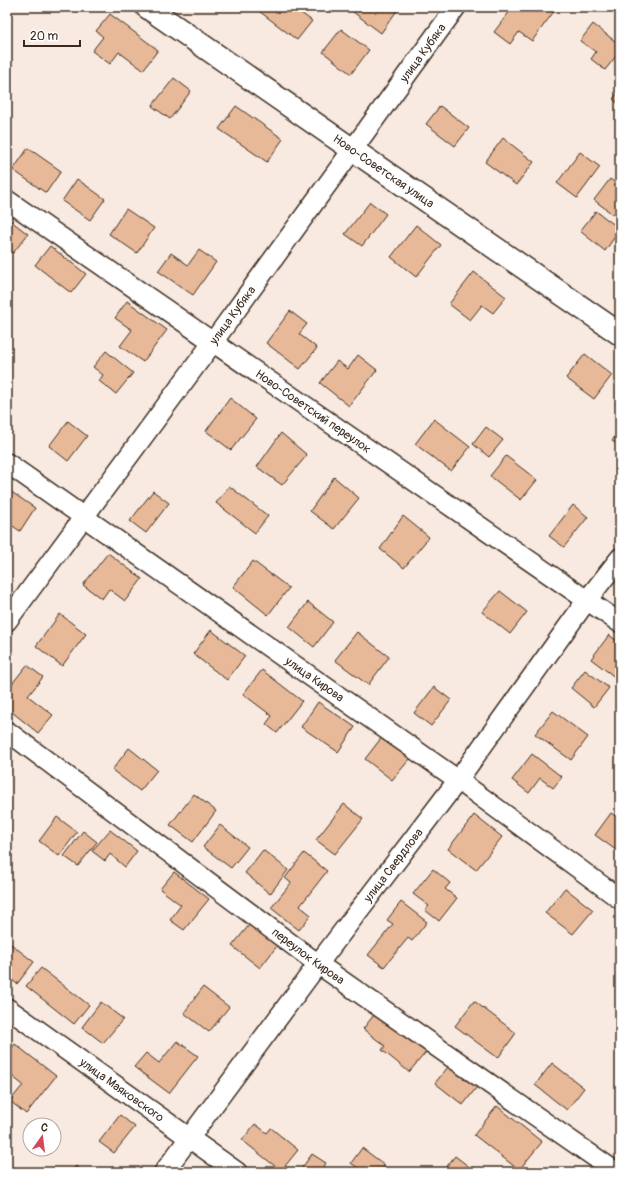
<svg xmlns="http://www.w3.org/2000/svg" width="627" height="1179" viewBox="0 0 627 1179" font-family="Pangolin,sans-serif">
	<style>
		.building { fill: #e8b998; stroke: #3b2a1e }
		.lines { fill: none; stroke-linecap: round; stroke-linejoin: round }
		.minor-casing { stroke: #3b2a1e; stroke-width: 22 }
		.secondary-casing { stroke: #3b2a1e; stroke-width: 25 }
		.minor { stroke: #fff; stroke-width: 19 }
		.secondary { stroke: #fff; stroke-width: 22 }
		.labels { text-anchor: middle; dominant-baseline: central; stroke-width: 3; stroke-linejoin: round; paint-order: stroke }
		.street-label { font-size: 12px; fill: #3b2a1e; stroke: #fff }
	</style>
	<rect width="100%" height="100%" fill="#f8eae0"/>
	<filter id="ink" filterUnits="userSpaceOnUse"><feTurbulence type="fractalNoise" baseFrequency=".025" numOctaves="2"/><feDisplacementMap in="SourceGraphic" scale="8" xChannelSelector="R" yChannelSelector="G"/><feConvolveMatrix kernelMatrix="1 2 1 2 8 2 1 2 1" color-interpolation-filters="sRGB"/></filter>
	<g filter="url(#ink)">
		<path class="building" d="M256,7H293L312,21L297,40L255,8Z
			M357,7H396L398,9L381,33L353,12Z
			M513,7H551L555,10L532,41L519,32L510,44L494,32Z
			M110,14L158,50L143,70L119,52L110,64L92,51L103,37L96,31Z
			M593,24L620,45V51L605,70L591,59L596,52L580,41Z
			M341,29L369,50L351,74L323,52Z
			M174,78L191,91L170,119L152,106Z
			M620,90V105L613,99Z
			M236,106L283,139L267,162L219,129Z
			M440,106L469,128L455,146L426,124Z
			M503,138L534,162L516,185L485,162Z
			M28,148L61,171L46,193L13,170Z
			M580,152L600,167L577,198L557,183Z
			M77,179L105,199L90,220L62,201Z
			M610,179L620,186V210L615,216L594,200Z
			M370,202L386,214L362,246L345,234Z
			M126,209L154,228L137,253L109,234Z
			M596,211L620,229L605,251L580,231Z
			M7,218L28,234L13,253L7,248Z
			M416,225L441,245L416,277L391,257Z
			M50,246L86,274L71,293L35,265Z
			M199,250L216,262L193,295L158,271L171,253L188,265Z
			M474,272L506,297L493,313L482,305L470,320L449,304Z
			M127,301L167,330L143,362L120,346L132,330L115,318Z
			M290,311L307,324L299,334L317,348L300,369L266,343Z
			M106,351L133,373L116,394L99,381L103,375L93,367Z
			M585,354L612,375L594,399L566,378Z
			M358,355L377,370L349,406L320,383L337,361L348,369Z
			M230,398L256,419L231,450L206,431Z
			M620,398V407L615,404Z
			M434,419L470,447L451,471L415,444Z
			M68,421L87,436L68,461L49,446Z
			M486,427L503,440L489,457L473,444Z
			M620,429V446L612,441Z
			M281,433L307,455L282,485L257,467Z
			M506,456L537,480L521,500L490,476Z
			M334,477L359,498L334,529L310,511Z
			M229,486L268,516L255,533L216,503Z
			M7,489L35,508L20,531L7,522Z
			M153,491L169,503L146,533L130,521Z
			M573,505L588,517L564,547L549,536Z
			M403,516L429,537L404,568L380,549Z
			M108,553L142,579L125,601L109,589L102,599L83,585Z
			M253,561L289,588L268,615L233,587Z
			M500,591L527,612L510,634L482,612Z
			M308,602L333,622L314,647L289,627Z
			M60,614L86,634L62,666L36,646Z
			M211,630L245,656L227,680L193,654Z
			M357,632L389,657L368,685L335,660Z
			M609,635L620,643V681L591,659Z
			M27,665L43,677L28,696L53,715L38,733L7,708V690Z
			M262,670L302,701L277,733L266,724L272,716L243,694Z
			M585,670L609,688L594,707L571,688Z
			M434,687L451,700L431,726L414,713Z
			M318,702L355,727L338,752L301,727Z
			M553,711L588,737L571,760L535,734Z
			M382,737L410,759L392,780L365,759Z
			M129,748L157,770L140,791L112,770Z
			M532,754L562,777L553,788L540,778L529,793L512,780Z
			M194,794L216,811L193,842L170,825Z
			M344,804L363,819L335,854L316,840Z
			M611,813L620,819V853L595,835Z
			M474,815L502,837L476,870L448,849Z
			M57,817L77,832L59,856L39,841Z
			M220,825L248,847L231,868L203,847Z
			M110,830L137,851L125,867L110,854L105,861L92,851Z
			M83,831L97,842L78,866L64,856Z
			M263,850L288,870L270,894L245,873Z
			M304,853L327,871L300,906L311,915L299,930L271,908L291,883L285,878Z
			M433,869L450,883L445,889L457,898L439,921L425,910L429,906L413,894Z
			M174,872L209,899L184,930L170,920L181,905L160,889Z
			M565,888L593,910L573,934L545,913Z
			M401,902L427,922L412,941L408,938L384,967L368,955L393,924L387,920Z
			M250,924L277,946L260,968L232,946Z
			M7,941L34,962L17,984L7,976Z
			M41,968L89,1005L74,1024L26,986Z
			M203,987L229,1007L209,1032L184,1013Z
			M474,1001L516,1033L498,1058L455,1026Z
			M101,1002L123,1019L103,1043L82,1027Z
			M377,1011L427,1051L409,1072L382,1050L385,1046L363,1029Z
			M177,1041L198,1056L169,1093L134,1067L146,1053L159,1063Z
			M15,1044L56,1076L26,1114L10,1101L23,1085L7,1072V1054Z
			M452,1062L480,1083L463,1105L435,1083Z
			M552,1063L584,1088L567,1110L535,1085Z
			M497,1106L542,1142L519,1170L474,1135Z
			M120,1115L135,1127L114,1153L99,1142Z
			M255,1124L267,1133L271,1128L298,1150L281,1171L242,1140Z
			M362,1148L385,1165L380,1172H364L351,1163Z
			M312,1154L326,1163L320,1172H299Z
			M455,1156L476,1172H446L444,1170Z
			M76,1166L84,1172H71Z"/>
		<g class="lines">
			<defs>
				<g id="minor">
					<path id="s1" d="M7,200L620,623"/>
					<path id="s2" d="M7,463L458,780L620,899"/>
					<path id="s3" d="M7,621L213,342L456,7"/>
					<path id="s4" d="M7,731L318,964L616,1172"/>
					<path id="s5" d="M7,1008L237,1172"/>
					<path id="s6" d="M164,1172L318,964L458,780L587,600L620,558"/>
				</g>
				<g id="secondary">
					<path id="s7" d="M147,7L353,150L620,334"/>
				</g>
			</defs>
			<use href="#minor" class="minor-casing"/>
			<use href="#secondary" class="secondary-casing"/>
			<use href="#minor" class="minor"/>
			<use href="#secondary" class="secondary"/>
		</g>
	</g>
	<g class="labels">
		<g class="street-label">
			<text stroke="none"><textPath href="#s3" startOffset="704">улица Кубяка</textPath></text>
			<text stroke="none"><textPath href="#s7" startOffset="288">Ново-Советская улица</textPath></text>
			<text stroke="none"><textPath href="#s3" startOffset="380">улица Кубяка</textPath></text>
			<text stroke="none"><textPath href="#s1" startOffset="372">Ново-Советский переулок</textPath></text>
			<text stroke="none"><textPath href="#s2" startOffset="376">улица Кирова</textPath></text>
			<text stroke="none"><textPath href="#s6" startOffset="383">улица Свердлова</textPath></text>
			<text stroke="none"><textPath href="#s4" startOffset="376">переулок Кирова</textPath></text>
			<text stroke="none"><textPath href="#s5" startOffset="141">улица Маяковского</textPath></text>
		</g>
	</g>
	<rect width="627" height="1179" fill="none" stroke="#fff" stroke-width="24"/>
	<rect x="12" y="12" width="603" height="1155" fill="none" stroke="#3b2a1e" stroke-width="1.5" filter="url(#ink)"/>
	<g transform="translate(42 1137) rotate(14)"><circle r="19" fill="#ffffff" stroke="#b1aaa5"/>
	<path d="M0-3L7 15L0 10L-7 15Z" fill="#d1495b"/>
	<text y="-6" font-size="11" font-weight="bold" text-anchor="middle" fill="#3b2a1e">С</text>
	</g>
	<path d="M24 40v6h56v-6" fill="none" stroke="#3b2a1e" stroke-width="2"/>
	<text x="30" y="40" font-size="12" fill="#3b2a1e" stroke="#ffffff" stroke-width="3" paint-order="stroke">20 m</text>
</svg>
